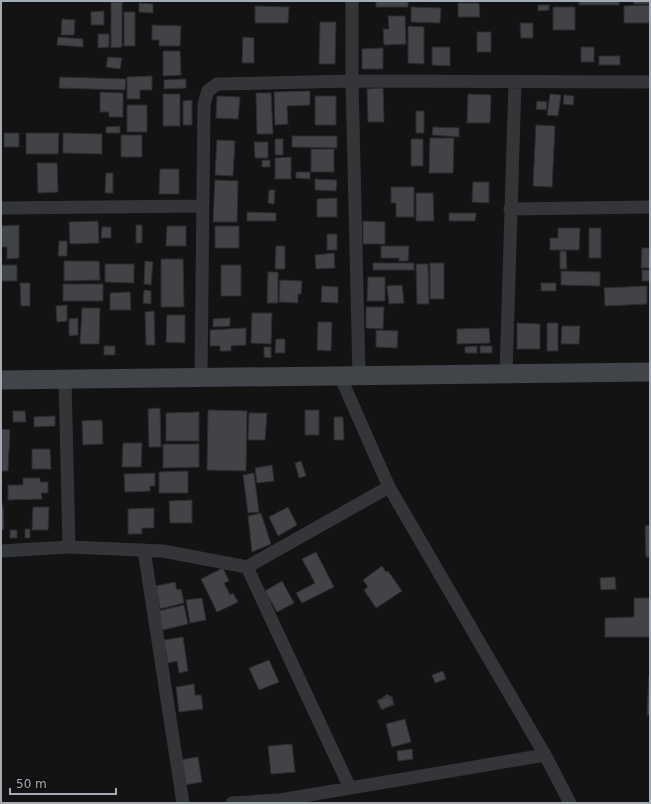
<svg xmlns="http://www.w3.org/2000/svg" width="651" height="804" viewBox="0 0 651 804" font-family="'DejaVu Sans',sans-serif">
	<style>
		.building { fill: #414347; stroke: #2c2d30 }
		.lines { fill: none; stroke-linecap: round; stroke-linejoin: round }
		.street { stroke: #333539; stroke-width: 13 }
		.secondary { stroke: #414449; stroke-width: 19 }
	</style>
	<rect width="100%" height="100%" fill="#131314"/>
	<path class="building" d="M376,1H408V7H376Z
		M579,1H619V5H579Z
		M633,1H650V4H634Z
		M111,2H122V47L111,48Z
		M139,3L153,4V13L139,12Z
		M458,3H479L480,17H458Z
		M538,5H549V10L538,11Z
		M650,5V23H624V6Z
		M255,6L289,7L288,23H255Z
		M411,7L441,8L440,23L411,22Z
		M553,7H575V30H553Z
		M104,11V25H91V12Z
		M124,12H135V46H124Z
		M388,16H405L406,44L384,45L383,29H389Z
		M62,19L75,20L74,35H61Z
		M320,22H336L335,64H319Z
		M520,23H533V38H521Z
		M152,25L181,26L180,46H159V40H152Z
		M408,26L424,27V64L408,63Z
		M477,32H491V52H477Z
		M98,34H109V47L98,48Z
		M58,37L83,39V47L57,45Z
		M243,37L254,38V63H242Z
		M432,47H450V66L432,65Z
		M581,47H594V62H581Z
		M383,48V69H362V49Z
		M163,51H180L181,75L163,76Z
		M599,56H620V65H599Z
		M108,57L122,58L120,69L106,67Z
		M152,76V90H140V99H127V77Z
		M60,77L126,79L125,90L59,88Z
		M186,79V88L164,89V80Z
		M383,88L384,122H368L367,89Z
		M310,91V105L287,106L288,124L275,125L274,92Z
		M100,92L123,93V117H109V112H100Z
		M256,93H271L273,134H257Z
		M163,94H180V126H163Z
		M468,94L491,95L490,123H467Z
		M550,94L561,95L558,116L547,115Z
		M564,95L574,96L573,105L563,104Z
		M217,96L240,97L238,119L216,118Z
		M315,96H336V125H315Z
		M192,100V125H183V101Z
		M537,101L547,102L546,110L536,109Z
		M127,105H147V132H127Z
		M416,111H424V133H416Z
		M536,125L555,126L552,187L533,186Z
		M120,126V133H106V127Z
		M433,127L459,128V137L432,135Z
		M4,133H19V147H4Z
		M26,133H59L58,154H26Z
		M63,133L102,134V154L63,153Z
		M121,135H142V157H121Z
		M292,136H337V148L292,147Z
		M430,138H454L453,173H429Z
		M275,139H283V155H275Z
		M411,139H423V166H411Z
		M217,140L235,141L233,176L215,175Z
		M254,142H268V158H255Z
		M311,149H334V172H311Z
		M291,157V179H275V158Z
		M262,160H270V167H262Z
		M37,163H57L58,192L38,193Z
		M160,169H179V194H159Z
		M296,172H310V179L296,178Z
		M106,173H113V193H105Z
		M315,179L337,180L336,191L315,190Z
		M215,180L238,181L237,222H213Z
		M473,182H489V203L472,202Z
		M391,187H414V217H396V203H391Z
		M269,190H275L274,204L268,203Z
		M416,193H433L434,221H416Z
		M337,198V217H317V199Z
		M247,212L276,213V221H247Z
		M449,213H476L475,221H449Z
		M98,221L99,243L70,244L69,222Z
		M363,221L385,222V244H363Z
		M19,225V258L7,259V247H1V226Z
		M136,225H142V243H136Z
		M167,226H186V246H166Z
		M215,226H239V248H215Z
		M102,227H111V238H101Z
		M558,228H580L579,250H550V238H558Z
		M589,228H601V258H589Z
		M327,234H337V250H327Z
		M59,241H67V256H58Z
		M276,246H285V269H275Z
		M381,246H409L408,261H399V258H381Z
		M642,248H650V268H641Z
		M560,251H566L567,269H560Z
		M334,253L335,268L316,269L315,255Z
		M161,259H183L184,307H161Z
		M64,261H99L100,280L64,281Z
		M145,261L153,262L151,285L144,284Z
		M373,263H414V270H373Z
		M430,263H444V299H430Z
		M105,264H134V283L105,282Z
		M416,264H428L429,304H417Z
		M1,265H17V281H1Z
		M221,265H241V296H221Z
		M642,270H650V281H642Z
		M561,271L600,272V286L561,285Z
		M268,272H278V303H267Z
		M368,277H385V301H367Z
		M280,280L302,281L301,294H298V303L279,302Z
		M20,283H30V306H21Z
		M541,283H556V291H541Z
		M63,284H103V301H63Z
		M402,285L404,303L389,304L387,286Z
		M322,286L338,287V303L321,302Z
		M647,286V304L605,306L604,288Z
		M144,290L151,291V304L143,303Z
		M130,292L131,310H110V293Z
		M67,305V321L57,322L56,306Z
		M366,307H384L383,329L366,328Z
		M82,308H100L99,344H80Z
		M154,311L155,345H146L145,312Z
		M252,313H272L271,344L251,343Z
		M167,315H185V343L166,342Z
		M78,318V335L69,336V319Z
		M230,318V326L213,327V319Z
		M318,322H332L331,351L317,350Z
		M517,323L540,324V349H517Z
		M547,323H558V351H547Z
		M562,326H580L579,344H561Z
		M246,328V345L231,346V351H220V346H210V330Z
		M489,328L490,343L457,344V329Z
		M376,330L398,331L397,348L376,347Z
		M276,339H285V353H275Z
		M104,346H115V355H104Z
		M477,346V353H465V347Z
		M480,346H492V353H480Z
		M264,347H271V358L264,357Z
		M160,408L161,447H149L148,409Z
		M208,410L247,411L246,471L207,470Z
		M305,410H319V435H305Z
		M13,411H25L26,422H13Z
		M199,412V441H166V413Z
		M249,413H267L265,440H248Z
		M55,416V426L34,427V417Z
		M334,417H343L344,440H334Z
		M102,420L103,444L83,445L82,421Z
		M1,429L10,430L8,471H1Z
		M123,443H142L141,467H122Z
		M163,444H199V467L163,468Z
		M32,449H50L51,469H32Z
		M301,461L306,476L299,478L295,463Z
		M272,465L274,481L257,483L255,468Z
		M188,471V493H159V472Z
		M155,473V486H150V491L125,492L124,474Z
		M254,473L259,512L248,513L243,475Z
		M23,478H40V482H48V493H41L42,499L8,500V485H23Z
		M192,500V523H170L169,501Z
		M1,505H3L4,529L1,530Z
		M33,507H49L48,530H32Z
		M288,507L297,525L278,536L269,517Z
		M154,508V528H142V534H128V509Z
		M261,513L271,544L252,552L248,516Z
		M650,525V557H646L645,526Z
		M25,529H30V538H25Z
		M10,530H17V538H10Z
		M316,552L334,587L302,603L296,593L315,583L302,559Z
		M382,566L386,572L388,571L402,591L376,608L364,590L368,587L363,580Z
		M223,568L229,581L224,583L230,595L233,593L238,602L217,612L201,579Z
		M615,577L616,589L601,590L600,578Z
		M282,581L294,603L277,612L265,591Z
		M175,582L177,590L181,589L184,603L160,609L156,586Z
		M202,598L206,620L190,623L186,600Z
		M634,598H650V637H605V618L634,617Z
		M184,605L188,624L162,630L158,611Z
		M183,637L188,671L179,673L177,661L168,663L164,640Z
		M269,660L279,682L259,690L249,668Z
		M443,671L446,679L435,683L432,675Z
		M649,675H650V715H647Z
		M194,684L195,695H201L203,709L179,712L176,687Z
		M388,694L394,703L382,710L377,701Z
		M392,696L394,705L381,709L378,700Z
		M405,719L411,742L392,747L386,724Z
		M292,744L295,772L271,774L268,746Z
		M412,749L413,759L398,761L397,751Z
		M198,757L202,782L184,785L180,760Z"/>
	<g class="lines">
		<path class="street" d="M352,1V81L359,376
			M1,208L202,206
			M510,209L650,207
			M506,374L515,81
			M340,376L389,487L545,755L570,803
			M201,378L204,104L208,91L217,84L352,81L650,82
			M65,379L69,547
			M144,550L183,803
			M1,551L69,547L163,551L247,567L389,487
			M247,567L350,788
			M232,803L280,800L545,755"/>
		<path class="secondary" d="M1,380L650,372"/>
	</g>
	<rect width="651" height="804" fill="none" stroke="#a4abb5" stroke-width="4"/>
	<path d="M10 788v6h106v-6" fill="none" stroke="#a4abb5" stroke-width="2"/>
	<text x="16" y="788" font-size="12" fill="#a4abb5" stroke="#0e0e0f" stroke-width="3" paint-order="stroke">50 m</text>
</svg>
